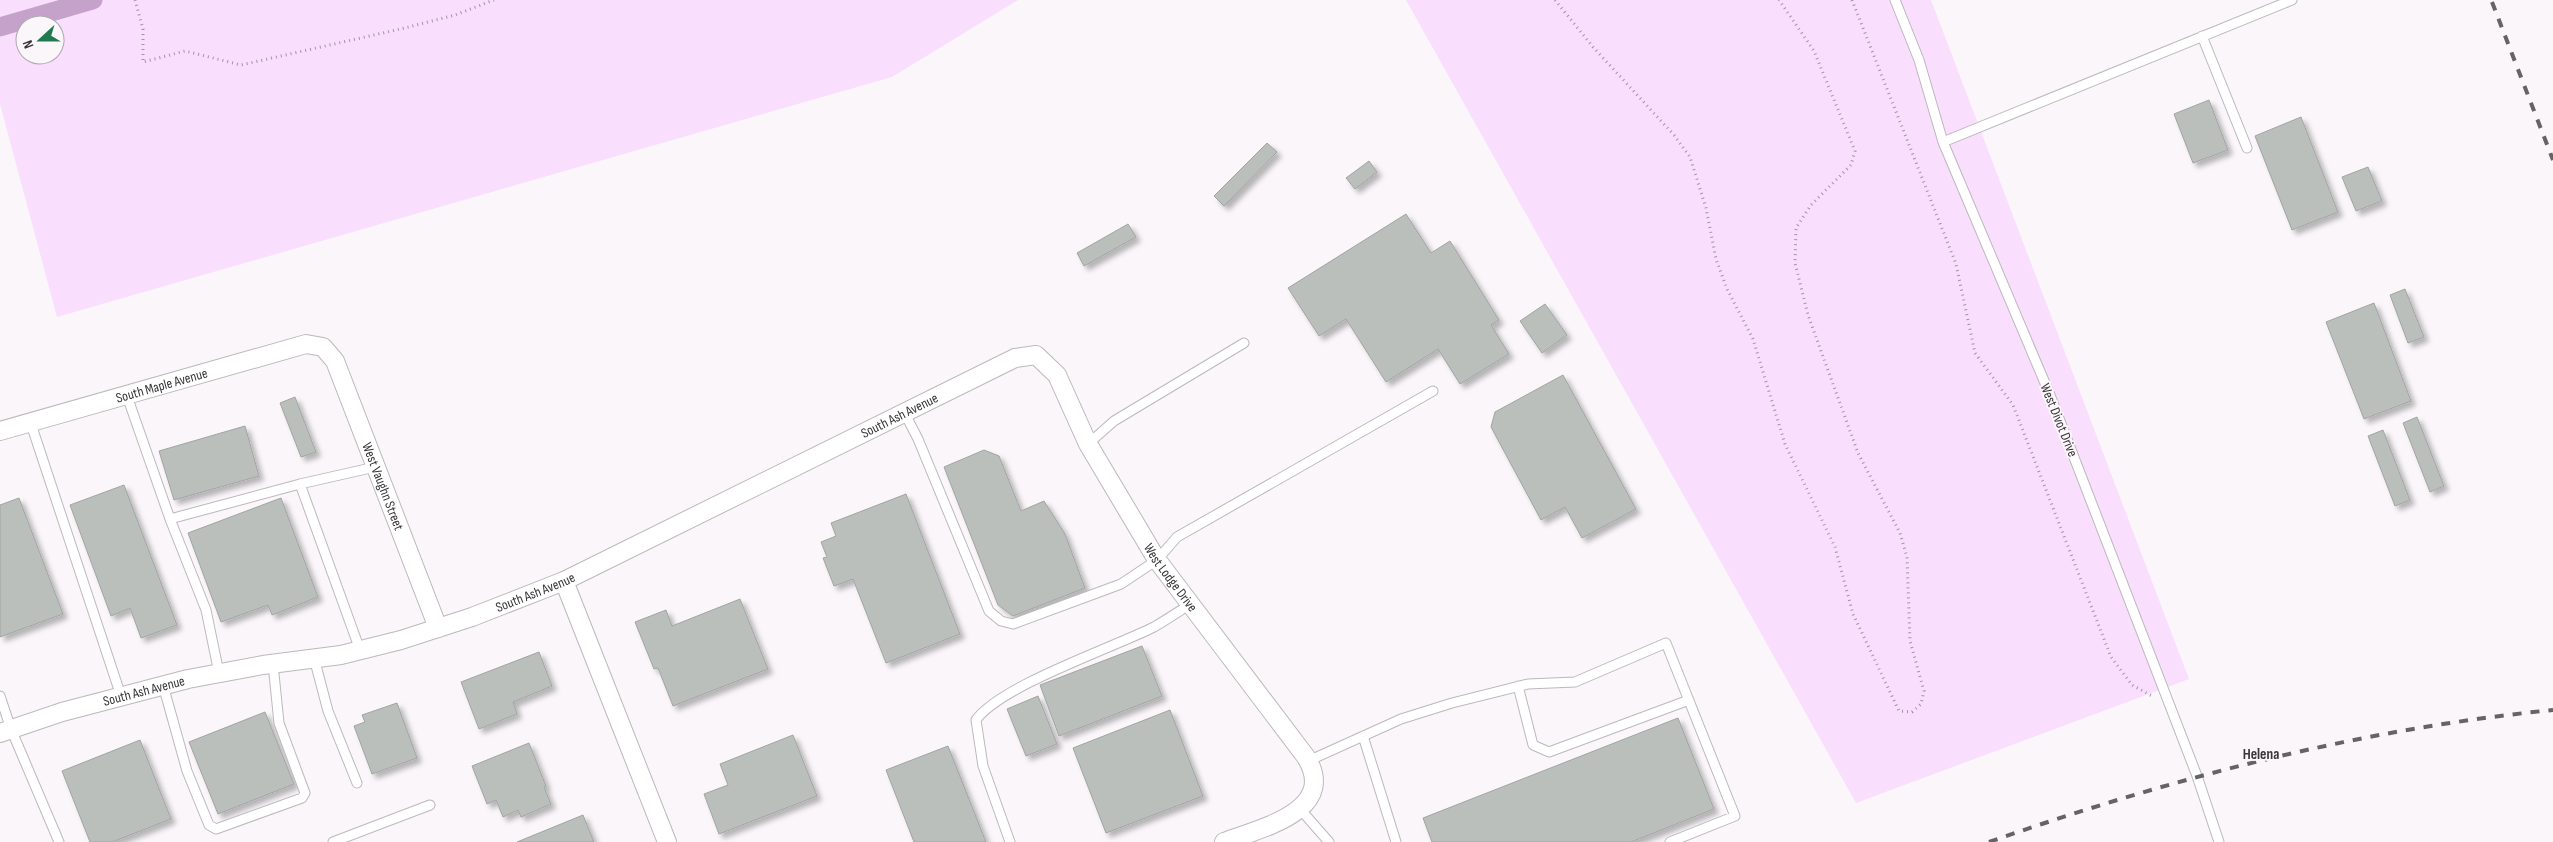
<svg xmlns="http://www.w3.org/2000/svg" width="2553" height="842" viewBox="0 0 2553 842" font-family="'Sofia Sans Condensed',sans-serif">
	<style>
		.green { fill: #f9defd; fill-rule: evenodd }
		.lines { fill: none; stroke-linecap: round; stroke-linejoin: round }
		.canal { stroke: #c5a2ca; stroke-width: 19 }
		.building { fill: #babfbc; stroke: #a0a5a2; filter: url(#shadow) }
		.service-casing { stroke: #bcb8bc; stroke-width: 11 }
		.minor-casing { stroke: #bcb8bc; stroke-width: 20 }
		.path { stroke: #9d999d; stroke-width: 3; stroke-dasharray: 1 4; stroke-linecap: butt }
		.service { stroke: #fff; stroke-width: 9 }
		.minor { stroke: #fff; stroke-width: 18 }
		.rail { stroke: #666366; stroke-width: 4; stroke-dasharray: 9 9; stroke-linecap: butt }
		.labels { text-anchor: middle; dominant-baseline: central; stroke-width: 4; stroke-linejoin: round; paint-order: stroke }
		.street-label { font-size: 14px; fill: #363436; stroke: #faf6fa }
		.neighbourhood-label { font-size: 15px; font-weight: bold; fill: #39363a; stroke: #faf6fa }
	</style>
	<defs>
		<filter id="shadow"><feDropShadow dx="4.5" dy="4.5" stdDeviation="2.5" flood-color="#0004"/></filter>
	</defs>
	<rect width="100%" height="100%" fill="#faf6fa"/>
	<path class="green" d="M0,0H1018L892,77L57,317L0,104ZM25,25H55V55H25Z
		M1406,0H1931L2189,679L1856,803Z"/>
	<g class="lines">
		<path class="canal" d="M0,27L93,0"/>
	</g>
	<path class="building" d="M2209,100L2228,150L2193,163L2174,114Z
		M2301,117L2338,212L2292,230L2255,136Z
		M1267,143L1277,152L1224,206L1214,196Z
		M1369,161L1377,172L1355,189L1346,178Z
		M2368,167L2382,201L2356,211L2342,177Z
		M1406,214L1431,253L1450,241L1499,320L1491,325L1509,354L1460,384L1438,349L1386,382L1346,319L1319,336L1288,288Z
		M1128,224L1136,237L1084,266L1077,253Z
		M2405,289L2424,337L2408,343L2390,295Z
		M2374,303L2411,401L2364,419L2326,322Z
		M1545,304L1567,335L1542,353L1520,321Z
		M1563,375L1636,509L1582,538L1565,507L1541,520L1491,427L1495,412Z
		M295,397L316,452L301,457L280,403Z
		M2417,417L2444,486L2430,492L2403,423Z
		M245,426L259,476L174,500L159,451Z
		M2383,430L2410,500L2395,506L2368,436Z
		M984,450L999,456L1021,511L1044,501L1065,534L1085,588L1013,616L998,605L944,467Z
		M124,485L177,625L141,638L130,608L111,616L70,505Z
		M906,494L960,634L886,663L853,579L834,586L823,558L827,557L821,542L836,536L831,523Z
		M19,498L63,614L0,637V505Z
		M281,498L318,597L272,615L268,605L221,622L188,533Z
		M740,599L768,669L673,706L658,668L654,669L635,622L666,610L672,626Z
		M1142,646L1162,696L1059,736L1040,685Z
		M539,652L552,686L513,702L517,714L479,729L461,682Z
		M1038,696L1057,744L1026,756L1007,709Z
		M397,703L417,758L372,774L354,726L365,722L362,715Z
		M1170,710L1203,796L1106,833L1073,748Z
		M265,712L294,784L218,814L189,742Z
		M1678,718L1714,809L1631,842H1432L1423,818Z
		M793,735L817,796L719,834L704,794L728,785L720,764Z
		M140,740L171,819L112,842H90L62,771Z
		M529,743L546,786L544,787L551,804L521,817L518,810L503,817L496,800L487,804L472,766Z
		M948,746L986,842H914L886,770Z
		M583,815L594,842H517Z"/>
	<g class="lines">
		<defs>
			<path id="service" d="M1895,0L1919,60L1943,142L2050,395L2197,776L2219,842
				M2202,36L2247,148
				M1943,142L2292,0
				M127,396L170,519
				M904,412L918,439L989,611L1001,621L1013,624L1121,584L1157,560L1177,537L1433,391
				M31,424L121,696
				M1088,444L1114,421L1244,343
				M360,650L300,484L375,467
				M314,658L328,711L357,783
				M219,673L206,610L170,519L300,484
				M163,685L187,771L209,825L216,829L302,798L305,793L279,723L273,664
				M1518,686L1533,745L1549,752L1689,700
				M0,696L11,729L59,842
				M1363,736L1396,842
				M1308,761L1401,719L1452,703L1528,684L1575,682L1666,643L1735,816L1670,842
				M1300,809L1329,842
				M333,842L430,805
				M1010,842L983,766L976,720C1000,686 1112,648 1154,627C1166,620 1178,612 1189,605"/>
			<g id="minor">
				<path id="s1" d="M0,431L306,344L323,347L335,361L438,628"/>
				<path d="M564,581L667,842"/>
				<path id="s2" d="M0,733L62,712L188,679L263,665L341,655L401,640L472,617L564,581L1015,358L1036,355L1057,375L1088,444L1157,560L1306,757C1339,811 1261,828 1224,842"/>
			</g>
		</defs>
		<use href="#service" class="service-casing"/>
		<use href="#minor" class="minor-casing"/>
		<path class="path" d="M135,0L143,29V62L185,51L241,65L405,28L455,15L494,0
			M1555,0L1593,47L1674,135L1690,157L1706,208L1716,259L1727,289L1753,339L1785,444L1835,547L1853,614L1899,711L1912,712L1921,704L1924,691L1910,641L1907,557L1900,533L1858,453L1808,315L1795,263L1796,228L1811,205L1851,165L1855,151L1814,51L1779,0
			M1852,0L1956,264L1975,353L2013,405L2111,657L2132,685L2152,696"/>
		<use href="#service" class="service"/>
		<use href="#minor" class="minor"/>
		<path class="rail" d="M2492,2L2553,160
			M1989,842C2172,778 2360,729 2553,710"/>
	</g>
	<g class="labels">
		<g class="street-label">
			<text stroke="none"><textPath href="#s1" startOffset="168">South Maple Avenue</textPath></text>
			<text stroke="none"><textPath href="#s2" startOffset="960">South Ash Avenue</textPath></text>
			<text transform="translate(2059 420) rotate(68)">West Divot Drive</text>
			<text stroke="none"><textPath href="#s1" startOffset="488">West Vaughn Street</textPath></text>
			<text stroke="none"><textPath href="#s2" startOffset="1372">West Lodge Drive</textPath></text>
			<text stroke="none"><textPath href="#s2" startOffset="555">South Ash Avenue</textPath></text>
			<text stroke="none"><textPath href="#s2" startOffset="150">South Ash Avenue</textPath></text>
		</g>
		<g class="neighbourhood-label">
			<text x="2261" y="754">Helena</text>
		</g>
	</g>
	<g transform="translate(40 40) rotate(249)"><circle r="24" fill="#faf6fa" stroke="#aca8ac"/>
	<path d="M0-4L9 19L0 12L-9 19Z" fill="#217a4f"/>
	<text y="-8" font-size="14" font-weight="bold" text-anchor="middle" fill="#363436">N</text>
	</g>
</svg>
